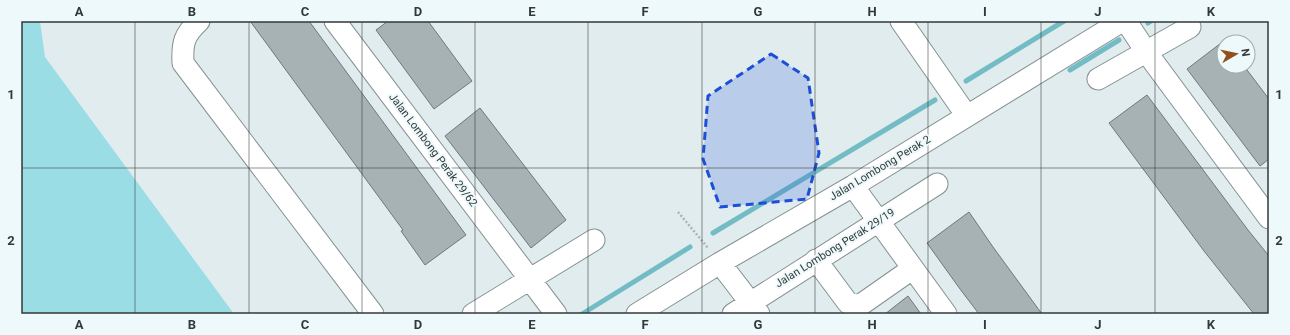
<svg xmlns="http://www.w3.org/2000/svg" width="1290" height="335" viewBox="0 0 1290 335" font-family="Roboto,sans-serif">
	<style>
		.green { fill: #9adde5 }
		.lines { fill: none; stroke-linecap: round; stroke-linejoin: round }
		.stream { stroke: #74bcc5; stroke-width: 5 }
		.building { fill: #a6b2b3; stroke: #6e797a }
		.street-casing { stroke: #859192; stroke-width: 23 }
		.path { stroke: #aab3b5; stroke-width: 2.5; stroke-dasharray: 2 2; stroke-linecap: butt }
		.street { stroke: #fff; stroke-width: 21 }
		.marked { fill: #1d4ed8; fill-opacity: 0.2; stroke: #1d4ed8; stroke-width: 3; stroke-dasharray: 8 5; stroke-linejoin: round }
		.grid { fill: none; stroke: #333838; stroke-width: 1; stroke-opacity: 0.55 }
		.labels { text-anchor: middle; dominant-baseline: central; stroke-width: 4; stroke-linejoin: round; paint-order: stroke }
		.street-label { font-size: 11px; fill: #333838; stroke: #edf9fb }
		.neatline { fill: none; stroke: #333838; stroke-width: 1.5 }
		.grid-label { font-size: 13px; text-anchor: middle; font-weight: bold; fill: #333838 }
	</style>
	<rect width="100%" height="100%" fill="#e0ecee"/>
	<path class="green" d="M21,21H40L45,57L234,314H21Z"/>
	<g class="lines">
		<path class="stream" d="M1148,23L1151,21
			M1070,70L1119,40
			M966,81L1064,21
			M713,233L935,100
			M582,314L690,247"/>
	</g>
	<path class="building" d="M250,21H309L466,235L425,265L401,231L403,230Z
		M388,21H428L472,81L434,109L376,30Z
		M1225,40L1224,66H1244L1269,99V159L1260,166L1187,69Z
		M1147,95L1248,230L1269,256V314H1254L1204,251L1109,123Z
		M480,108L566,220L531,248L445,136Z
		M969,212L993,247L1042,314H979L960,289L927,243Z
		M908,296L921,314H885Z"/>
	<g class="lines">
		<defs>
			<path id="street" d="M199,21C184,35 182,43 183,63L373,314
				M335,21L556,314
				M901,21L967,116
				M1126,21L1147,53L1269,218
				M1098,79L1190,27
				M853,186L946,314
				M816,260L848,303L859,306L912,269
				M720,263L759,314
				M473,314L594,240
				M637,314L720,263L853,186L1122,21
				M733,314L937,184"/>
		</defs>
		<use href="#street" class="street-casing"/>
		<path class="path" d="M678,212L708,248"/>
		<use href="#street" class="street"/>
	</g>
	<path class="marked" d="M771,54L808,78L819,153L807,199L720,207L703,159L708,96Z"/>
	<path class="grid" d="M135,21V314M249,21V314M362,21V314M475,21V314M588,21V314M702,21V314M815,21V314M928,21V314M1041,21V314M1155,21V314M21,168H1269"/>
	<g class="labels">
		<g class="street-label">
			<text transform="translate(433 150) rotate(53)">Jalan Lombong Perak 29/62</text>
			<text transform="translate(880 168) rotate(-31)">Jalan Lombong Perak 2</text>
			<text transform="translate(835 248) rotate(-32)">Jalan Lombong Perak 29/19</text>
		</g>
	</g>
	<rect width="1290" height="335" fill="none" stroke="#edf9fb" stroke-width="44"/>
	<g transform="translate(1236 54) rotate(81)"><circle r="19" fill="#edf9fb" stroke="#a3acad"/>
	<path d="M0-3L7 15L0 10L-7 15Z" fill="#90501a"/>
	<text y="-6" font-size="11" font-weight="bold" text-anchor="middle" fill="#333838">N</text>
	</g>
	<rect x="22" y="22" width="1246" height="291" class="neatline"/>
	<g class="grid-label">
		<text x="79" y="16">A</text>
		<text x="192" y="16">B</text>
		<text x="305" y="16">C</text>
		<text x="418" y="16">D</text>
		<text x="532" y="16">E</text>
		<text x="645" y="16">F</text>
		<text x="758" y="16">G</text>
		<text x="872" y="16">H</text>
		<text x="985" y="16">I</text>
		<text x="1098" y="16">J</text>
		<text x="1211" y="16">K</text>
		<text x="11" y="99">1</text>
		<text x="1279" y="99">1</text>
		<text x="11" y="245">2</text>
		<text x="1279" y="245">2</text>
		<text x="79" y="329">A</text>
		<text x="192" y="329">B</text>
		<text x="305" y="329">C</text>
		<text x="418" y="329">D</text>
		<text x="532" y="329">E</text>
		<text x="645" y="329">F</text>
		<text x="758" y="329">G</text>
		<text x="872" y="329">H</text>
		<text x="985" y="329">I</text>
		<text x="1098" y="329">J</text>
		<text x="1211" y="329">K</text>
	</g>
</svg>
